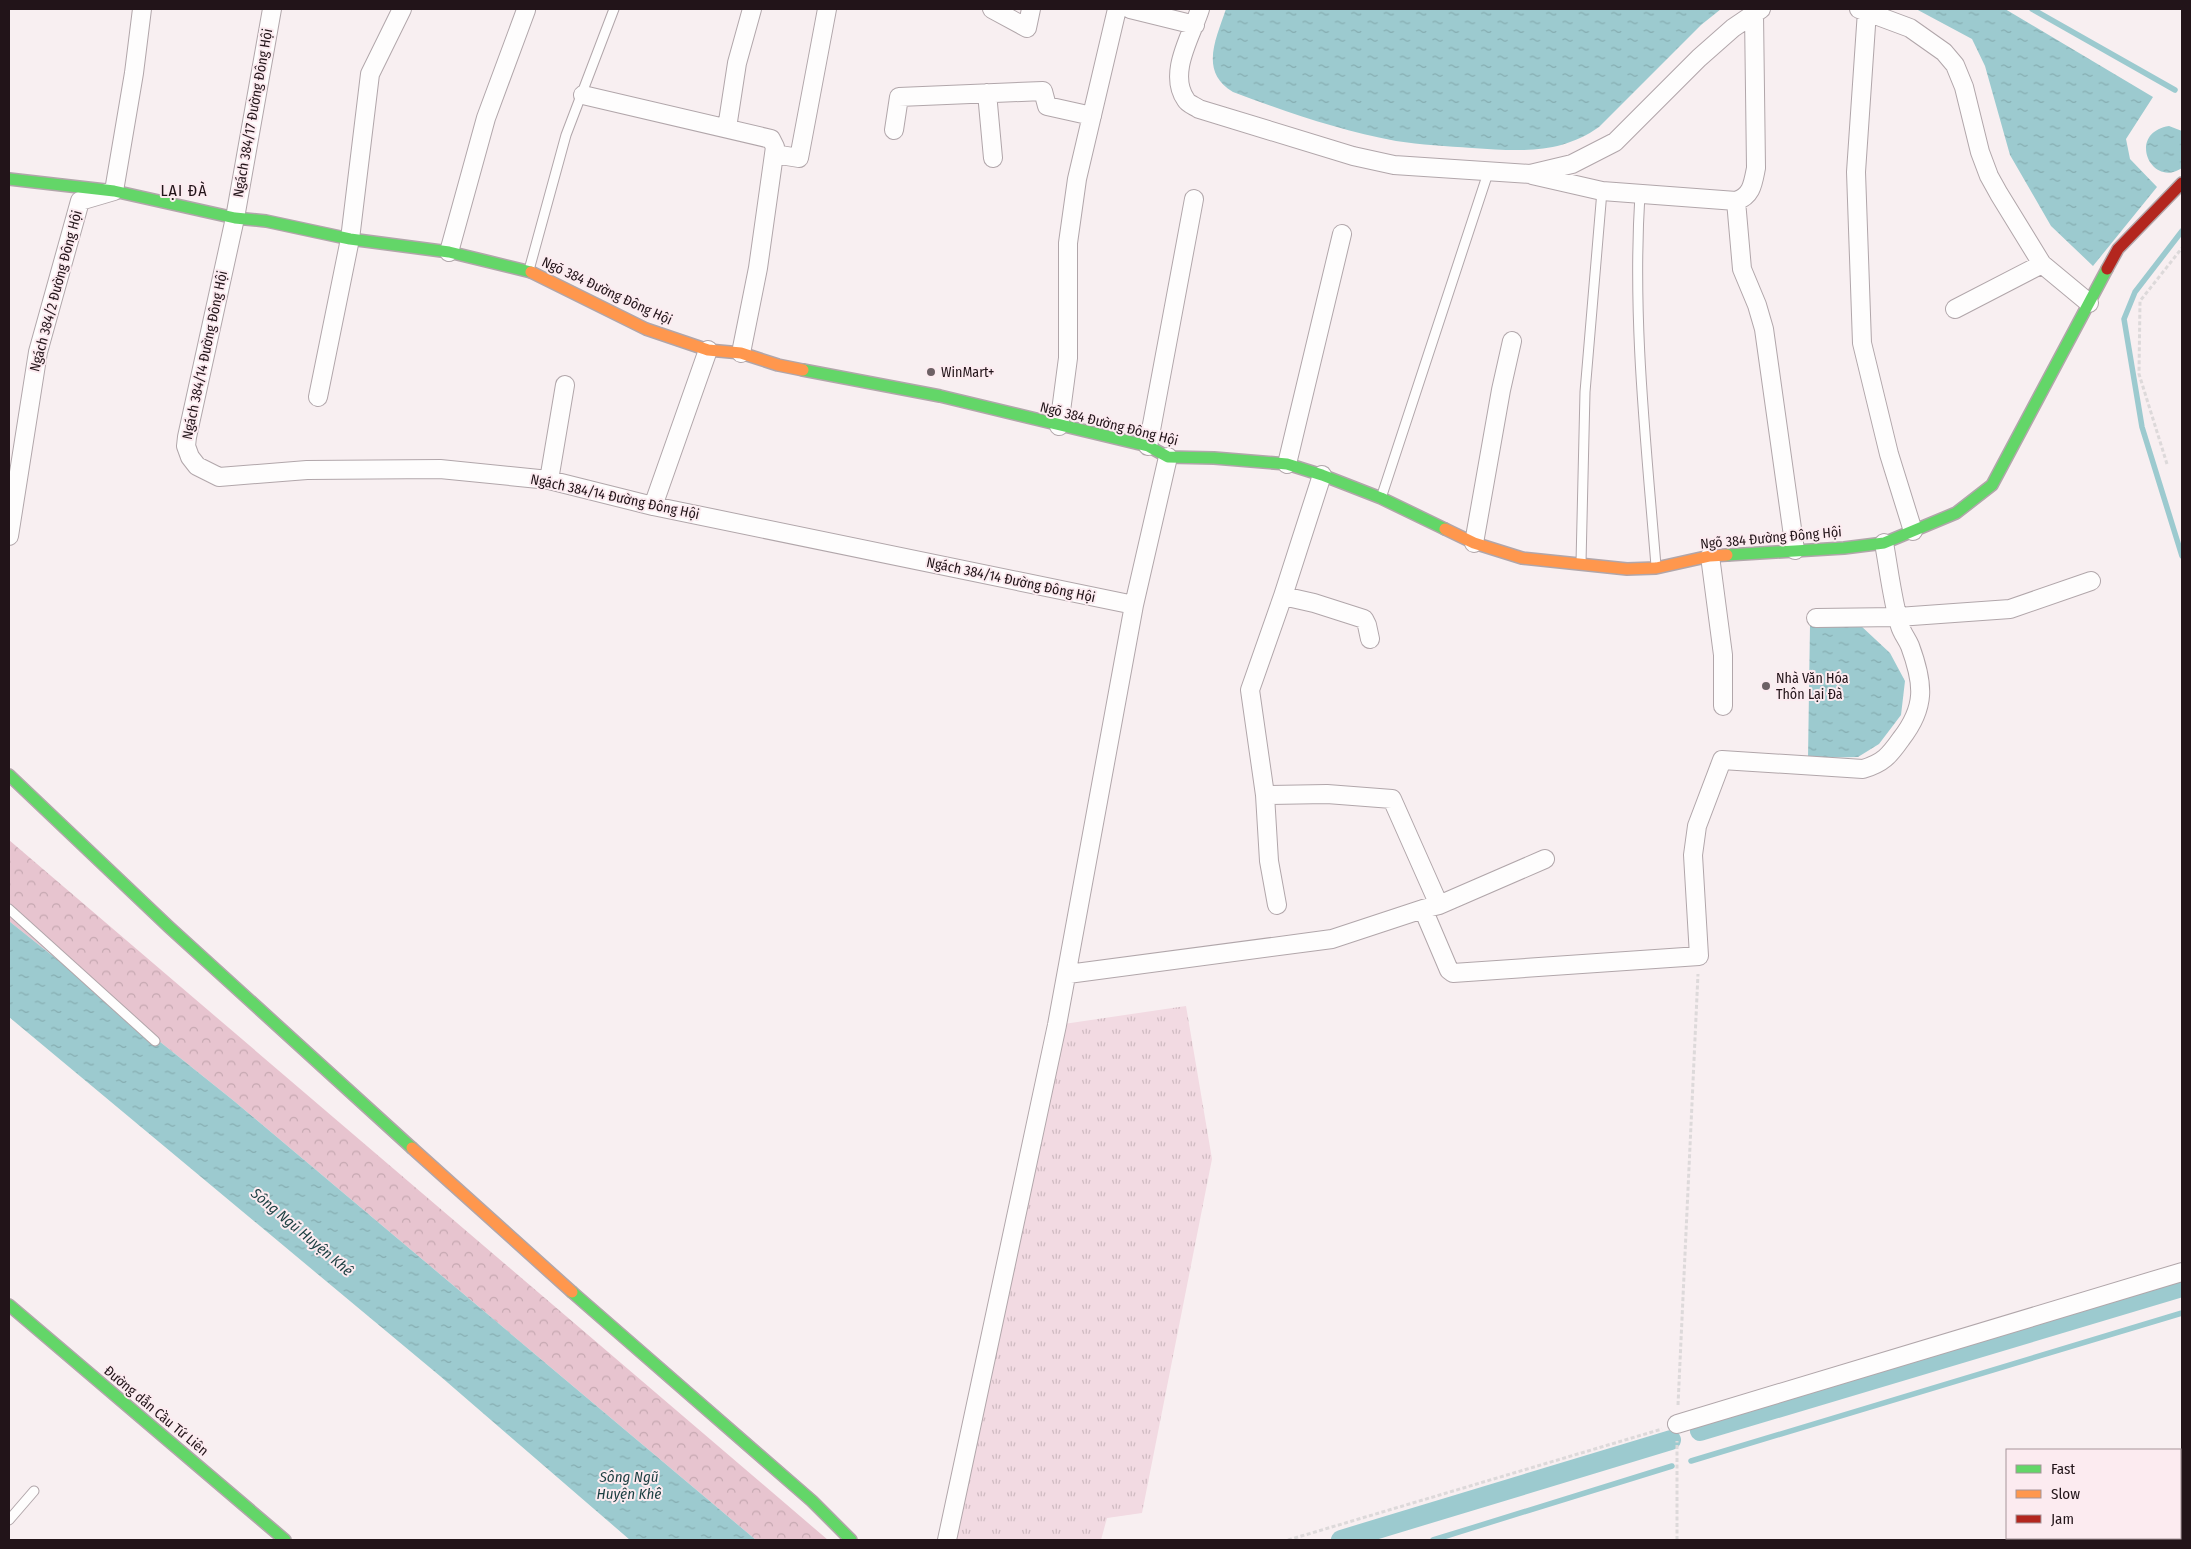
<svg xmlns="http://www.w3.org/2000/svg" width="2191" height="1549" viewBox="0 0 2191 1549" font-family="'Fira Sans Condensed',sans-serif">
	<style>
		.grass { fill: url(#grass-tufts) }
		.forest { fill: url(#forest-crowns) }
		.water { fill: url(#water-ripples) }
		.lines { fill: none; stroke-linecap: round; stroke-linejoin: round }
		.stream { stroke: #9ccacf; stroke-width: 5.5 }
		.canal { stroke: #9ccacf; stroke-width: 20 }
		.lane-casing { stroke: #b1a6aa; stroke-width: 11 }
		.street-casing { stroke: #b1a6aa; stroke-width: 20 }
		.fast-casing { stroke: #b1a6aa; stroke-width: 14 }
		.slow-casing { stroke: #b1a6aa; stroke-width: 14 }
		.jam-casing { stroke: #b1a6aa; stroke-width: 14 }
		.path { stroke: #ddd9da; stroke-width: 3; stroke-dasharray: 4 2.5; stroke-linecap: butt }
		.lane { stroke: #fefdfd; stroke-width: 9 }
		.street { stroke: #fefdfd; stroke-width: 18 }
		.fast { stroke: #63d668; stroke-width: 11 }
		.slow { stroke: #ff974d; stroke-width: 11 }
		.jam { stroke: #b3261e; stroke-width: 11 }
		.poi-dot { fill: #6d6165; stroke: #fcebf0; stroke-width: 2 }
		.labels { text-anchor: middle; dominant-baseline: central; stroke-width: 4; stroke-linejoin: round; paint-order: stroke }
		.street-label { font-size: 14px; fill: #221419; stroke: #fcebf0 }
		.poi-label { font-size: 14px; fill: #221419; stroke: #fcebf0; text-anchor: start }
		.water-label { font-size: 15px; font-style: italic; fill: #1b3e41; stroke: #fcebf0 }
		.quarter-label { font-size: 16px; letter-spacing: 1px; fill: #221419; stroke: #fcebf0 }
	</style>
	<defs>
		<pattern id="grass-tufts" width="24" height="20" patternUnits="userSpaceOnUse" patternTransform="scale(1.25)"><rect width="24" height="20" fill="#f2dae2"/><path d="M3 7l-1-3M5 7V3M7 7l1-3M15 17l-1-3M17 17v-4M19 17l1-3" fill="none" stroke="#cfbac1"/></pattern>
		<pattern id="forest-crowns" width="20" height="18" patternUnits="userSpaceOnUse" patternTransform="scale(1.25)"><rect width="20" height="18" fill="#e7c4cf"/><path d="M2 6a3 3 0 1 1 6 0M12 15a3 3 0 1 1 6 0" fill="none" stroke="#c6a8b1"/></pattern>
		<pattern id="water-ripples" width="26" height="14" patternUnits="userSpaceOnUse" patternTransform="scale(1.25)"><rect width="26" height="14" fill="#9ccacf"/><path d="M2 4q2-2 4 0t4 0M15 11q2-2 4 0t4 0" fill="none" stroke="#86adb1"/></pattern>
	</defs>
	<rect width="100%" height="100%" fill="#f8eff1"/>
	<path class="grass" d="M1186,1006L1212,1159L1142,1513L1107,1518L1101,1540H947L1057,1025Z"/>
	<path class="forest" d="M9,840L828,1540H756L234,1101L9,921Z"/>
	<path class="water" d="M1226,9H1721L1701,25L1599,127C1559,155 1519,151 1472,148C1447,146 1421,145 1396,141C1341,131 1286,112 1233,92C1199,72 1216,39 1226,9Z
		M1916,9H2005L2153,97L2126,139L2130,159L2157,187L2093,266L2051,226L2010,155L1985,66L1972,39Z
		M2169,126L2182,131V168C2151,189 2126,133 2169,126Z
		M1810,625H1860L1890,653L1905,681L1901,715L1879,744L1858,757L1808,758Z
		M9,921L234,1101L756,1540H630L440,1376L9,1017Z"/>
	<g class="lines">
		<path class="stream" d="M2032,9L2175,90
			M2182,231L2135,292L2124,319L2142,427L2182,556
			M1691,1461L2182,1313
			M1433,1540L1672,1466"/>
		<path class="canal" d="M1700,1431L2182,1287
			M1341,1540L1671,1440"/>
		<defs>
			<path id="lane" d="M1640,194C1632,319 1646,442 1656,566
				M529,270L566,135L614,9
				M1382,495L1488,173
				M1581,563L1585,392L1602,191
				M9,909L155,1041
				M9,1520L34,1491"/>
			<path id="street" d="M272,9L235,218L187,437L186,446L190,457L197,466L219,477L307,470L440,469L549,480L653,506L1134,605
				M992,9L1027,28L1031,9
				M1130,9L1195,25
				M1200,9C1192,35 1167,73 1186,100C1188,104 1195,106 1199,109L1353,156L1394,165L1530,174L1572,164L1615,142L1699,58L1733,28L1761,9
				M1859,9L1910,28L1944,52L1955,65L1964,87L1980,152L1989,176L1999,194L2042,264L2089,303
				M1867,11L1856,172L1862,343L1889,454L1913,531
				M987,93L993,158
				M583,95L771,139L775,147L758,268L741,353
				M727,128L737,63L752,9
				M894,130L899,97L1043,91L1047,106L1092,116
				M774,154L799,158L827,9
				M1532,175L1602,191L1736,201C1752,196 1753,183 1756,168L1754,14
				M1736,201L1742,269L1757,305L1764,329L1795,550
				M449,252L486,118L526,10
				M1955,309L2042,264
				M318,397L350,239L370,74L402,9
				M1059,426L1068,358V243L1077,179L1117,9
				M1148,446L1194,199
				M1287,464L1342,234
				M549,480L565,385
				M653,506L708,350
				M9,536L38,352L80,201L114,191L134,73L142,9
				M1474,543L1501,390L1512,341
				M1710,556L1723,655V706
				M1283,596L1314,603L1364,619L1367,625L1370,639
				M1816,618L1898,617L2010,609L2091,581
				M1265,795L1327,794L1392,799L1439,905
				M1277,905L1269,861L1265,795L1250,690L1283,596L1322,475
				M1423,909L1449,970L1453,973L1699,956L1693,855L1697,826L1722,760L1863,769C1883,763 1889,756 1901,739C1926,707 1924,684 1910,646C1907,639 1902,633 1900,626C1892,599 1889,570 1884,543
				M1068,974L1332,939L1423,909L1439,905L1545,859
				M1677,1424L2182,1272
				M947,1540L1057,1025L1134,605L1168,457"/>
			<path id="fast" d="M9,179L114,191L235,218L266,221L350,239L449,252L531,272
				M803,370L940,396L1148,446L1168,457L1214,458L1287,464L1322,475L1381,498L1445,529
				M1727,555L1844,548L1884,543L1956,513L1992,485L2107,269
				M9,775L169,927L412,1148
				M572,1292L812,1501L851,1540
				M9,1305L285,1540"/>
			<path id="slow" d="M531,272L646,329L708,350L741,353L778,365L803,370
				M1445,529L1474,543L1522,558L1627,569L1656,568L1710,556L1727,555
				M412,1148L572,1292"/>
			<path id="jam" d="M2107,269L2118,249L2182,183"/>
		</defs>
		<use href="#lane" class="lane-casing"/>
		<use href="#street" class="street-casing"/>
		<use href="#fast" class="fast-casing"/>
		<use href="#slow" class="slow-casing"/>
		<use href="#jam" class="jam-casing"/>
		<path class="path" d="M2167,464L2139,374L2140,301L2182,248
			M1678,1405L1698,974
			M1288,1540L1662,1429
			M1677,1540V1441"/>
		<use href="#lane" class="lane"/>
		<use href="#street" class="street"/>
		<use href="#fast" class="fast"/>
		<use href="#slow" class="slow"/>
		<use href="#jam" class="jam"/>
	</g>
	<g class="poi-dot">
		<circle cx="931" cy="372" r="5"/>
		<circle cx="1766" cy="686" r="5"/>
	</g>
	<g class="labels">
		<g class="street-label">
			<text transform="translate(253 113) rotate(-80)">Ngách 384/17 Đường Đông Hội</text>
			<text transform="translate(56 291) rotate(-75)">Ngách 384/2 Đường Đông Hội</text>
			<text transform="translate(607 291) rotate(25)">Ngõ 384 Đường Đông Hội</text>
			<text transform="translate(205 355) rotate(-78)">Ngách 384/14 Đường Đông Hội</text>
			<text transform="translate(1109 424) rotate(14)">Ngõ 384 Đường Đông Hội</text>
			<text transform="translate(615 497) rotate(12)">Ngách 384/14 Đường Đông Hội</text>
			<text transform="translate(1771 538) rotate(-5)">Ngõ 384 Đường Đông Hội</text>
			<text transform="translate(1011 580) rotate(12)">Ngách 384/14 Đường Đông Hội</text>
			<text transform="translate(156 1411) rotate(40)">Đường dẫn Cầu Tứ Liên</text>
		</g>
		<g class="poi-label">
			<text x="941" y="372">WinMart+</text>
			<text x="1776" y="678">Nhà Văn Hóa<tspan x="1776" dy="16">Thôn Lại Đà</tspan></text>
		</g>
		<g class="water-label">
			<text transform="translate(302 1232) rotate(40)">Sông Ngũ Huyện Khê</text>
			<text x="629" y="1477">Sông Ngũ<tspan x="629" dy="17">Huyện Khê</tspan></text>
		</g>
		<g class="quarter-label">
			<text x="184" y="190">LẠI ĐÀ</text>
		</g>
	</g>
	<rect width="2191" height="1549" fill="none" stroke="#221419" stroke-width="20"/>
	<rect x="2006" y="1449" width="175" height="90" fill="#fcebf0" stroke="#a5959a"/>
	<rect x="2016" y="1465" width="25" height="8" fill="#63d668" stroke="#a5959a"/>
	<text x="2051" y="1474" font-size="15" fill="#221419">Fast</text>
	<rect x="2016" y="1490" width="25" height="8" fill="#ff974d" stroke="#a5959a"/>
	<text x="2051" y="1499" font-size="15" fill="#221419">Slow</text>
	<rect x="2016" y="1515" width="25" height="8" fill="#b3261e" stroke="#a5959a"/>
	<text x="2051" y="1524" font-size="15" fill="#221419">Jam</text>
</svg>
